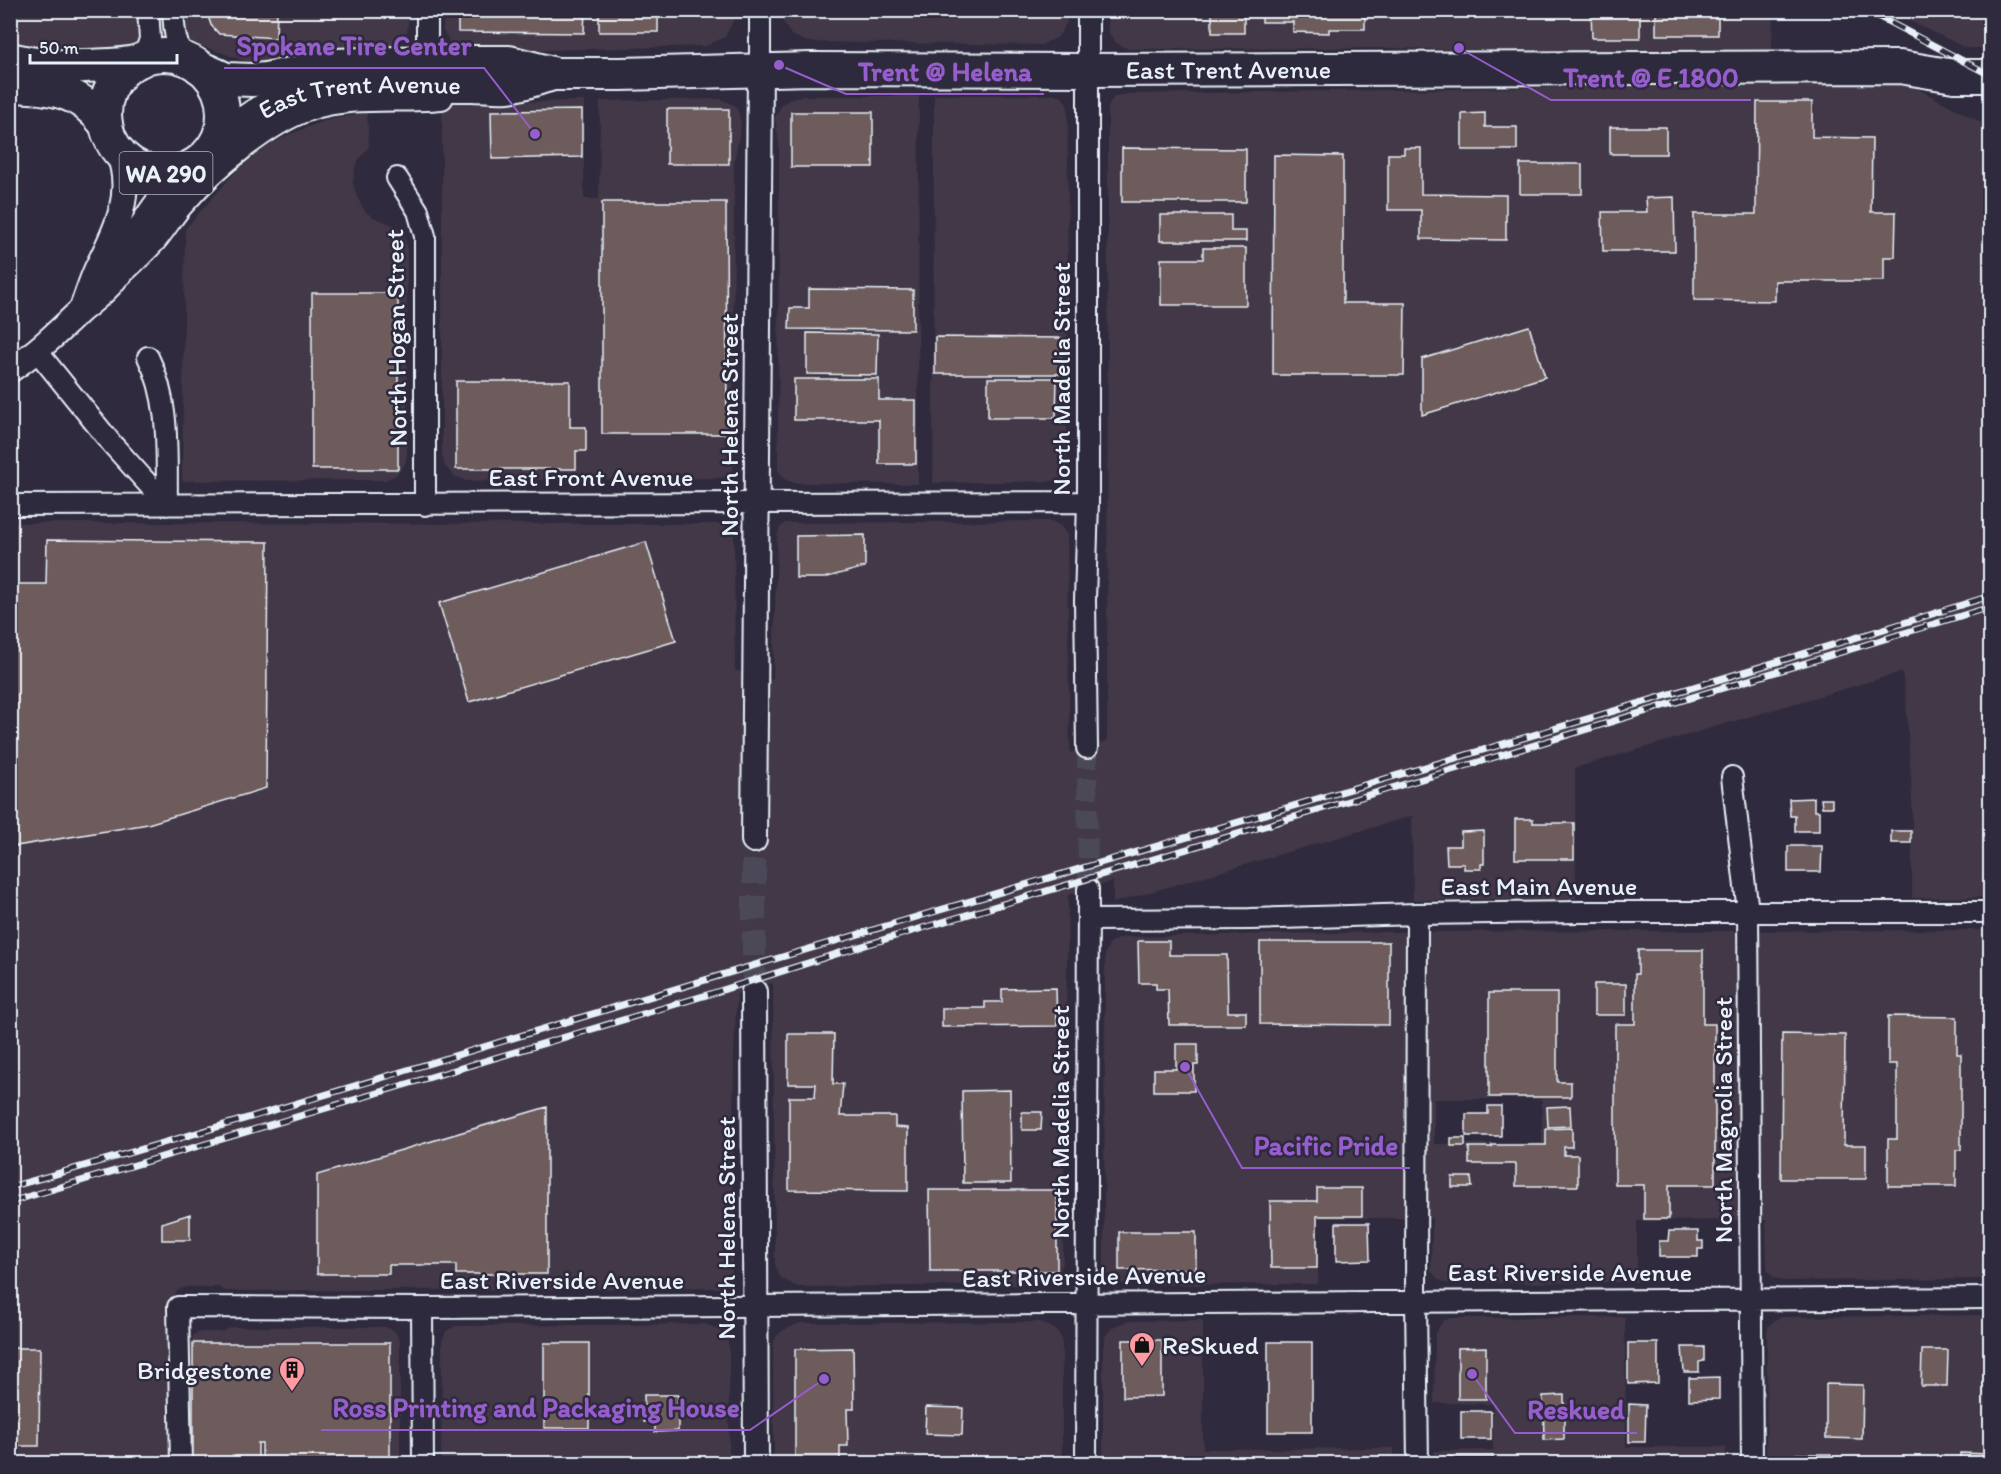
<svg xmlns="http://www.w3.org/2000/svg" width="2001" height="1474" viewBox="0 0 2001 1474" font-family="Itim,sans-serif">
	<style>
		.built { fill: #423946; fill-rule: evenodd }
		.building { fill: #6e5b5c; stroke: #e8f1f8; stroke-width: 1.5 }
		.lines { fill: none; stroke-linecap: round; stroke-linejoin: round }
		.minor-tunnel { stroke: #4b4859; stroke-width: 20; stroke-dasharray: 20 10; stroke-linecap: butt }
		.tertiary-tunnel { stroke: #4b4859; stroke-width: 24; stroke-dasharray: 24 12; stroke-linecap: butt }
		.minor-casing { stroke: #e8f1f8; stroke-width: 24 }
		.tertiary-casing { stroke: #e8f1f8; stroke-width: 28 }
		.primary-casing { stroke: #e8f1f8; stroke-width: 36 }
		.minor { stroke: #2f2a3d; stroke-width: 20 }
		.tertiary { stroke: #2f2a3d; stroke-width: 24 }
		.primary { stroke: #2f2a3d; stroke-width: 32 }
		.rail-casing { stroke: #e8f1f8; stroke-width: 7 }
		.rail { stroke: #2f2a3d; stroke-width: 4.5; stroke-dasharray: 14; stroke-linecap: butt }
		.labels { text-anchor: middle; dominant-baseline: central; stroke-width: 5; stroke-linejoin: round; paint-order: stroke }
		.shield { fill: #2f2a3d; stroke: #b0b5c0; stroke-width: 1.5 }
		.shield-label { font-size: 24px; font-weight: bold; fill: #e8f1f8 }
		.street-label { font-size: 26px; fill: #e8f1f8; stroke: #2f2a3d }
		.poi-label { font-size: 26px; fill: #e8f1f8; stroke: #2f2a3d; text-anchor: start }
		.leader { fill: none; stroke: #965dcd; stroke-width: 2 }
		.callout-dot { fill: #965dcd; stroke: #2f2a3d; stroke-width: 2 }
		.callout-label { font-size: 27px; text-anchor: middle; font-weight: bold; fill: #965dcd; stroke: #2f2a3d; stroke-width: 5; stroke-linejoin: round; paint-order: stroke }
	</style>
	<rect width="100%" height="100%" fill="#2f2a3d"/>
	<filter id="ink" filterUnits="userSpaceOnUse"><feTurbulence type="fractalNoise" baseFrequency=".0167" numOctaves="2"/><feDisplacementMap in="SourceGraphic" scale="12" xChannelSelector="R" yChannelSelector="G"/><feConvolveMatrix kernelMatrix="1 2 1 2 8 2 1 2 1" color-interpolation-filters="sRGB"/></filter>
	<g filter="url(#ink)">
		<path class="built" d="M410,10L407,32L394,47L383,51L270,66L254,64L185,40L169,38H154L134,44L111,54L11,52L10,11Z
			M450,11H734V19L725,37L706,46L468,52L451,44L443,31V22Z
			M1067,11V22L1058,37L1041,45L807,42L791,35L781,18V11Z
			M1108,11H1773L1772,51L1589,52L1387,48L1128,49L1116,43L1108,32Z
			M1889,11H1990V48H1966Z
			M1909,84L1990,127V897L1912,898V795L1906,700L1902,672L1575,768L1576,899L1413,900L1412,816L1113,903V881L1068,895L1063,1263L1058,1275L1049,1282L1040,1285L798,1287L782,1279L778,1273L775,1264L773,983L737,994L734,1052L732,1272L727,1282L719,1288L226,1291L217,1287H187L177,1290L171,1300L170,1463H11L10,523L726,524L732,530L734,535L735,670L773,680L777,538L779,529L785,523L1052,521L1061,526L1067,535L1070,753L1107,741L1108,110L1109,104L1115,96L1128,94L1641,86Z
			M934,95H1058L1061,96L1066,102L1068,108L1067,464L1064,475L1056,481L933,483Z
			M802,96H919L918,484L794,483L784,479L778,470L779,144L775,118L782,104L794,97Z
			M720,99L735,105L739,114L741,125L734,163L733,467L732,472L729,475L721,478L466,481L454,476L445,466L442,455V103L584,101V199H599L600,101Z
			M367,112L369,147L359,159L355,168L353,183L357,197L365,211L371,216L393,225L402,231L407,245V454L405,464L396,475L385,480L182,481L185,229L237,170L268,146L288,135L324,121Z
			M1990,930V1279L1782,1281L1773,1277L1767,1268L1766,1220L1637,1221V1282L1446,1283L1438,1279L1431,1271L1432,1218H1318V1284L1125,1285L1111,1279L1104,1266L1105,953L1111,942L1123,937L1383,932ZM1434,1099H1542V1143L1434,1144Z
			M1990,1315V1463L1766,1464L1767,1332L1768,1327L1776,1319L1782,1317Z
			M1625,1317L1626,1447H1726V1463L1434,1464V1451L1493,1450V1404L1434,1403L1435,1333L1443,1321L1450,1318Z
			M1203,1320V1449L1394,1448V1463L1103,1464V1348L1105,1337L1109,1331L1115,1326L1129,1321Z
			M1040,1322L1055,1329L1060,1335L1062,1343V1463H774L773,1345L776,1337L782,1331L800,1323Z
			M705,1324L722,1331L729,1345V1463H441L442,1341L446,1331L456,1326Z
			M232,1327H385L395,1331L400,1342V1463L189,1464L191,1342L193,1335L201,1332H221Z"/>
		<path class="building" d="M10,10H91V13H10Z
			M206,10H277L276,38L219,34L211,25Z
			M458,10H585L584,33L458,32Z
			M599,10H658V32H599Z
			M1124,10H1204V15H1124Z
			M1212,10H1244V33H1212Z
			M1262,10H1365V29H1329V33L1293,32V22H1262Z
			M1591,10H1640V38H1592Z
			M1656,10H1718V35H1656Z
			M1757,102H1812V137L1872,138L1871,212H1896L1895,257H1884V281H1775V301L1694,300V214H1756Z
			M667,109H729V164H667Z
			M582,110V157L492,159L491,111Z
			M791,112H873V167H791Z
			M1485,113V127H1517V150H1462V114Z
			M10,117H13L12,261H10Z
			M1610,127H1666V154H1610Z
			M1122,148L1246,149V202H1122Z
			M1404,148H1421V194L1506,195V240L1421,239V210H1388V154H1404Z
			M1274,155L1343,156V303H1405L1404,375H1273Z
			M1520,164H1582V194H1520Z
			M1674,197L1675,251H1603L1602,212H1647L1646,198Z
			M602,202H726L727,434H602Z
			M1160,215H1231V231H1246V241H1160Z
			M1203,248H1246V305H1161V259H1203Z
			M809,289L913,290V330L789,329L790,308H809Z
			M312,293H398V469H312Z
			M1529,326L1545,377L1422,415V359Z
			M807,333L878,334L877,375L807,374Z
			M935,337L1061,338V374H935Z
			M988,378H1057L1056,418H988Z
			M794,379H879V400H916V464H879V420H794Z
			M456,381H570V427H586V451H576V469H456Z
			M865,535V567L824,578H796V536Z
			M47,540L268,542L266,788L148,824L10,847V584H46Z
			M646,542L676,641L469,702L439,603Z
			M1814,798V811H1819V831H1795V816H1790L1789,799Z
			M1821,799H1832V807H1822Z
			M1515,819H1533V823H1574V859H1515Z
			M1484,831V864H1481V869H1464V864H1447L1446,846H1461V832Z
			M1891,831H1911V843H1891Z
			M1788,846H1822L1821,872H1788Z
			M1138,941H1169V955H1227L1228,1012H1246V1025H1169L1168,989H1156V983H1139Z
			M1260,942H1389V1025L1260,1024Z
			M1638,950H1703V1024H1715V1185H1669V1219H1644V1185H1615V1024H1635V974H1638Z
			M1594,984H1626V1015H1594Z
			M1056,988L1057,1026L942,1027V1008H985V1002H1002V989Z
			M1489,993H1557V1082H1571V1097H1489Z
			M1888,1016L1957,1017V1054H1961V1150H1956V1186H1888V1139H1897V1064H1888Z
			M788,1034H834L833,1084H843L840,1116H895V1127L908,1128V1191L789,1190V1097H815L816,1084H788Z
			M1782,1034L1845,1035L1844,1145H1866V1179H1781Z
			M1176,1044H1198V1065H1194V1091H1154V1069H1176Z
			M1010,1090L1011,1183H963L962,1091Z
			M1488,1106H1501V1136H1466V1114H1488Z
			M1570,1106L1571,1126L1548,1127L1547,1107Z
			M547,1107V1274H456V1265H389V1274H317V1175Z
			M1022,1112H1042L1041,1130H1022Z
			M1572,1128V1147H1564V1155H1578V1186H1516V1164H1469V1147H1492V1145H1546V1129Z
			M1451,1138H1465V1146H1451Z
			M1452,1177H1471L1472,1187H1452Z
			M1317,1188H1362V1216H1317V1268H1271L1270,1201H1317Z
			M929,1190H1057V1271H930Z
			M190,1214V1240H162V1223Z
			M1336,1223H1369L1370,1260L1336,1261Z
			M1669,1231H1698V1241H1703V1249H1698V1257H1659V1241H1668Z
			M1119,1232H1196V1269L1119,1270Z
			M1123,1340H1162V1396L1123,1397Z
			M1268,1342H1312V1432H1268Z
			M193,1343H390V1464H262V1443H258V1464H193Z
			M544,1343H589V1428H544Z
			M1628,1343H1658V1383L1628,1384Z
			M1486,1347V1399H1458V1348Z
			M1682,1347H1704V1361L1699,1362V1372H1684Z
			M10,1348H40L39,1446H10Z
			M853,1348L854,1409H847L848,1446H840V1464H795V1349Z
			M1922,1350H1948L1947,1386H1921Z
			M1719,1377V1399L1689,1400V1378Z
			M1826,1384L1863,1385L1862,1439L1826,1438Z
			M644,1395H678V1431L655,1432V1422H644Z
			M1564,1395V1439L1544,1440L1543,1396Z
			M1629,1404L1646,1405L1645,1442H1629Z
			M926,1407L963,1408L962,1435L925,1434Z
			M1461,1411H1491V1439H1461Z
			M1960,1453L1990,1454V1464H1960Z
			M1796,1454H1831V1464H1796Z
			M1448,1457H1493V1464H1448Z
			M1637,1460H1692V1464H1637Z
			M455,1462H515V1464H455Z
			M921,1462H966V1464H921Z"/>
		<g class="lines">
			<path class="minor-tunnel" d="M1087,748L1088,889"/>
			<path class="tertiary-tunnel" d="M754,992V840"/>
			<defs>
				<path id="minor" d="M173,10C174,29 175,45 186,60
					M760,10V70
					M143,60L150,39L148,10
					M427,73V10
					M397,178L418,211L425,236V505
					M37,351L112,444L167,505
					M148,357C171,402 166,456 167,505
					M10,505L1088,502
					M1087,748L1085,600L1088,502V10
					M1732,777L1748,912L1752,1464
					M1417,914L1416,1300L1418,1464
					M1088,920L1250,919L1417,914L1583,912H1990
					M422,1308L423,1464
					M181,1464L178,1307L422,1308L1990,1298
					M1086,1464L1088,889"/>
				<path id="tertiary" d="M115,278C128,266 142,253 154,240C165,227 173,212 185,200C213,168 269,121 309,108C350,94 398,101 441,97
					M82,308C87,295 91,281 97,268C116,230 135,194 118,152
					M10,370C36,353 58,332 80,311C92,301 104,293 114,280C124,265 130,247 139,231C152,207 170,186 190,167
					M754,840L760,70
					M754,992L756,1464"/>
				<g id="primary">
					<circle cx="164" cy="114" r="59"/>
					<path d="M10,59C36,65 58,68 84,66C104,65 121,66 140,61"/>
					<path id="s1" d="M199,67L226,79L252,80L266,79L334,65L427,62H509L556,74H621L811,69L1088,70L1900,67L1954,76H1990"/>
					<path d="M10,86C51,87 80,90 106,125"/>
					<path id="s2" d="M213,148C240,125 267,104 302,93C350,79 421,85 471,85C483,85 496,87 508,86C523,84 538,78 553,74"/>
				</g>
			</defs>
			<use href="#minor" class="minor-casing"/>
			<use href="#tertiary" class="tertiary-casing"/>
			<use href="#primary" class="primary-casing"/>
			<use href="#minor" class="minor"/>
			<use href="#tertiary" class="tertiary"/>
			<use href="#primary" class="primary"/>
			<defs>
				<path id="rail" d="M1866,10L1990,75
					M10,1187C294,1107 574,1018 856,935C1235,822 1614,714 1990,596
					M10,1202L710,994L849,950L1462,767L1990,607"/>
			</defs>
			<use href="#rail" class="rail-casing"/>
			<use href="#rail" class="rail"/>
		</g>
	</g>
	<defs>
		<symbol id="shop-pin" viewBox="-11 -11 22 30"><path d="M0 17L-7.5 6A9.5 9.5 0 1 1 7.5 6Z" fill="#ff9aa2" stroke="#2f2a3d"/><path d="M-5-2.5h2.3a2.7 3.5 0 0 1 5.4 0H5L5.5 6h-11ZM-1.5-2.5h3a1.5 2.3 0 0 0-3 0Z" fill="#111"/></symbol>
		<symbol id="building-pin" viewBox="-11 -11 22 30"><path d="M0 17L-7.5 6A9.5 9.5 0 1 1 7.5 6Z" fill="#ff9aa2" stroke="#2f2a3d"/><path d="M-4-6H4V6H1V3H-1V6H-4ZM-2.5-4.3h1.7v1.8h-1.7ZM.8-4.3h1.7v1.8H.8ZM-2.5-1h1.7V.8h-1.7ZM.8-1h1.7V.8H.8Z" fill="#111"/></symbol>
	</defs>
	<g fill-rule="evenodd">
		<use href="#shop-pin" x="1127" y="1330" width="30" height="40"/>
		<use href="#building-pin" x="277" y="1355" width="30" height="40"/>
	</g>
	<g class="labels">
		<rect class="shield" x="119.5" y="152" width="93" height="42" rx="4.5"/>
		<g class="shield-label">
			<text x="166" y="173">WA 290</text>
		</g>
		<g class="street-label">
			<text stroke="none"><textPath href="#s1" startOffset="1035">East Trent Avenue</textPath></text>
			<text stroke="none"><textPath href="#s2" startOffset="162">East Trent Avenue</textPath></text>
			<text transform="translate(396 338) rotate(-91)">North Hogan Street</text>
			<text transform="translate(1061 379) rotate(-90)">North Madelia Street</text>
			<text transform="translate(729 425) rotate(-90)">North Helena Street</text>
			<text x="591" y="477">East Front Avenue</text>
			<text x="1539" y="886">East Main Avenue</text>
			<text transform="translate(1723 1120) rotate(-90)">North Magnolia Street</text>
			<text transform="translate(1060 1122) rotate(-90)">North Madelia Street</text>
			<text transform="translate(726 1228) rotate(-90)">North Helena Street</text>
			<text x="1570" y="1272">East Riverside Avenue</text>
			<text transform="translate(1084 1276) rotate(-1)">East Riverside Avenue</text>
			<text x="562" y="1280">East Riverside Avenue</text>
		</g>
		<g class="poi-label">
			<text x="1162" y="1345">ReSkued</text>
			<text x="272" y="1370" text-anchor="end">Bridgestone</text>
		</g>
	</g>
	<path class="leader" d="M535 134L484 68H224M779 65L846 94H1044M1459 48L1551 100H1751M1185 1067L1242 1168H1410M824 1379L750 1430H321M1472 1374L1515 1433H1637"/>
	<g class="callout-dot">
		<circle cx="535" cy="134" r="6"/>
		<circle cx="779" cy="65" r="6"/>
		<circle cx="1459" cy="48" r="6"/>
		<circle cx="1185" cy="1067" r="6"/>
		<circle cx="824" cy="1379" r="6"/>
		<circle cx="1472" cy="1374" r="6"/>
	</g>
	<g class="callout-label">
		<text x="354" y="55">Spokane Tire Center</text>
		<text x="945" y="81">Trent @ Helena</text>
		<text x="1651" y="87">Trent @ E 1800</text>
		<text x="1326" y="1155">Pacific Pride</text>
		<text x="536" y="1417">Ross Printing and Packaging House</text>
		<text x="1576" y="1419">Reskued</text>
	</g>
	<rect width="2001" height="1474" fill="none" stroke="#2f2a3d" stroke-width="36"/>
	<rect x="18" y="18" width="1965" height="1438" fill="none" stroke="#e8f1f8" stroke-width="2" filter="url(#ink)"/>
	<path d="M30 54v9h147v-9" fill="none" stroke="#e8f1f8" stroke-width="3"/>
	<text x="39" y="54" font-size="18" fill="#e8f1f8" stroke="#2f2a3d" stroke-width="4.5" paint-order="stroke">50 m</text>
</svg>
